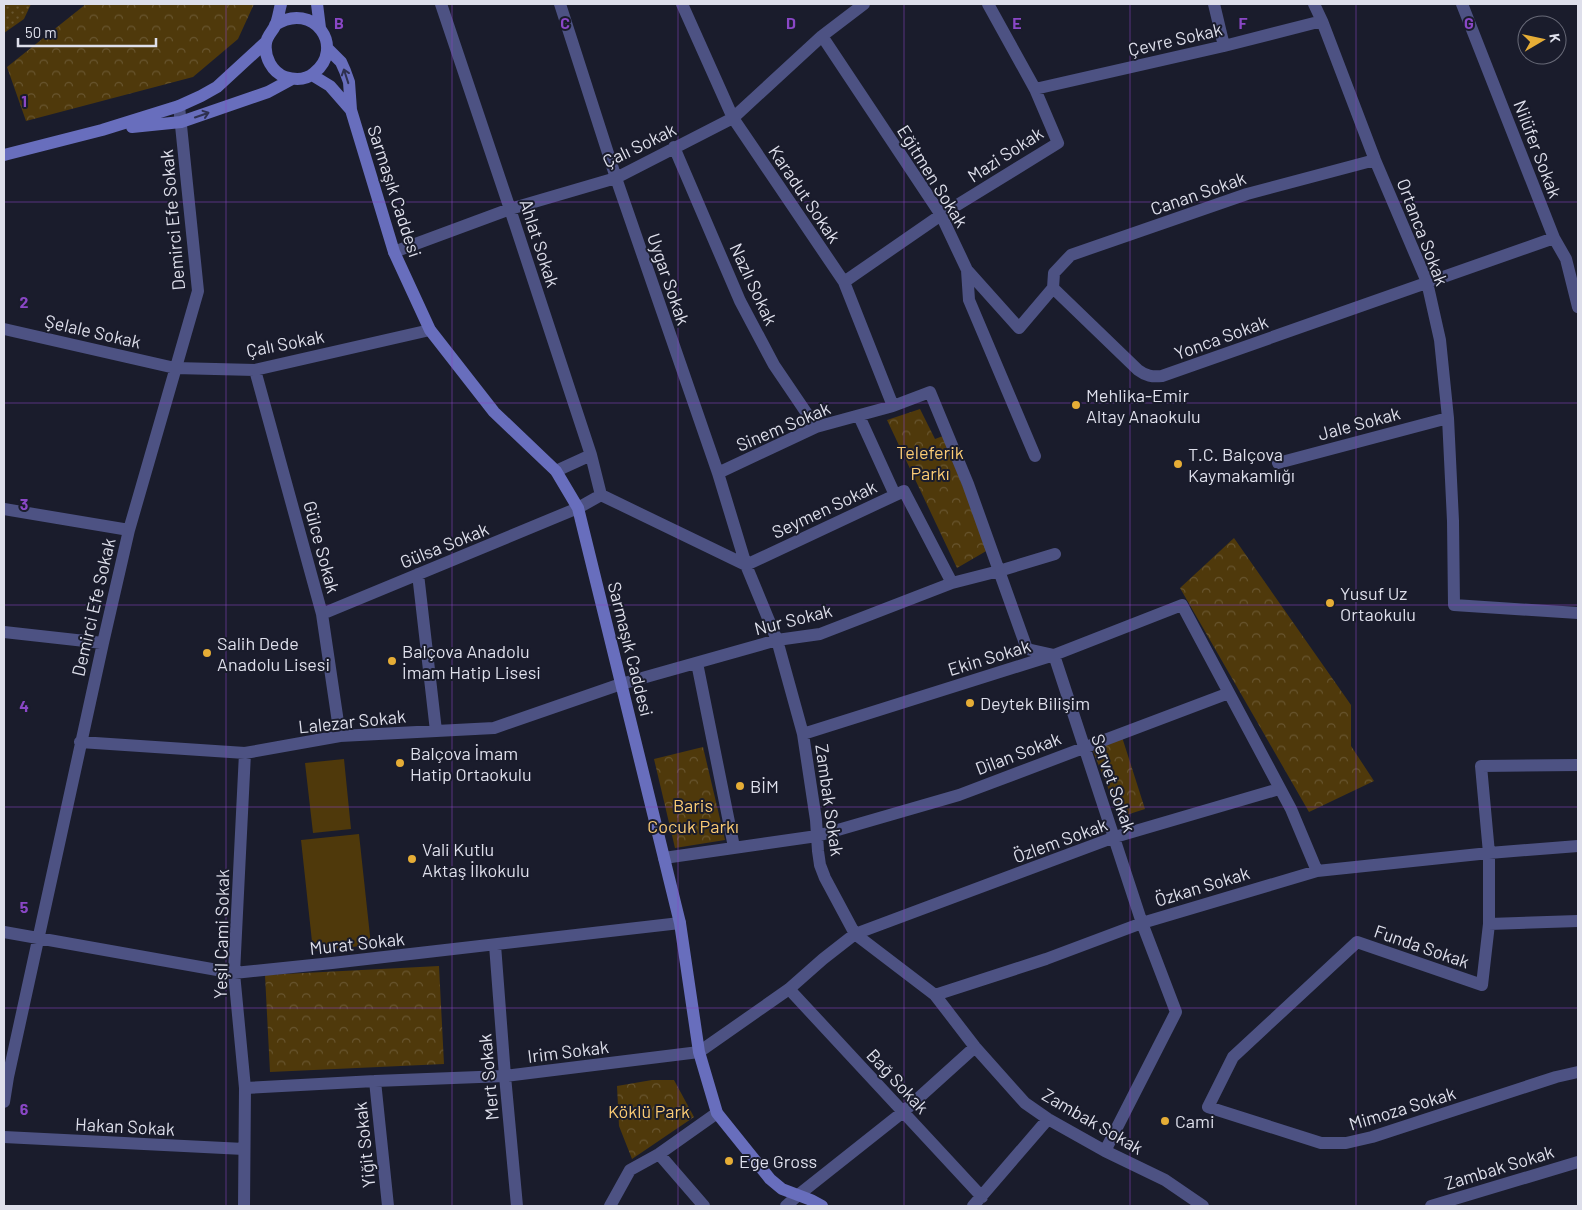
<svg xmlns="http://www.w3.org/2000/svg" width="1582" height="1210" viewBox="0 0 1582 1210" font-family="Barlow,sans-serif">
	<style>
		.forest { fill: url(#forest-crowns) }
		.garden { fill: url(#garden-dots) }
		.pitch { fill: #4f390b }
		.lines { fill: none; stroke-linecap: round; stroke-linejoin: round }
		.street { stroke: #4d5283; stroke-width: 12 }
		.secondary { stroke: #686ebd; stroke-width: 12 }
		.oneway { stroke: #2e3050 }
		.grid { fill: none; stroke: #8a47c6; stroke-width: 1; stroke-opacity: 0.55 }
		.poi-dot { fill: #e6ad36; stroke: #1a1c2c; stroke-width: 2 }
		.labels { text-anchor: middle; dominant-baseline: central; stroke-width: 4; stroke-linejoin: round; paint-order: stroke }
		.street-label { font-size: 18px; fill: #dedfeb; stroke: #1a1c2c }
		.poi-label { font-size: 18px; fill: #dedfeb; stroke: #1a1c2c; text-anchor: start }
		.park-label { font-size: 18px; fill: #fbcb74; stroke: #1a1c2c }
		.grid-label { font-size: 16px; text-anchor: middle; font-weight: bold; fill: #8a47c6; stroke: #1a1c2c; stroke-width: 4; stroke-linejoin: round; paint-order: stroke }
	</style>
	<defs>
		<pattern id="forest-crowns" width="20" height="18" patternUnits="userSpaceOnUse" patternTransform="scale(1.25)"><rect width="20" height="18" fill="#4f390b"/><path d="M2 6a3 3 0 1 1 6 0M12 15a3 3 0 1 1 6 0" fill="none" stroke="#68552f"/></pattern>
		<pattern id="garden-dots" width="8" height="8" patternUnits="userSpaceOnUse" patternTransform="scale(1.25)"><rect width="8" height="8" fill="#4f390b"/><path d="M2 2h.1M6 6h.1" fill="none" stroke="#68552f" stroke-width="1.8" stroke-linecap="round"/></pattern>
	</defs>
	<rect width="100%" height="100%" fill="#1a1c2c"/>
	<path class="forest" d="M86,4H254L238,39L193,77L26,121L7,67Z
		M920,409L935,439L943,436L988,550L957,568L887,420Z
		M1234,538L1351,705V746L1374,781L1309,812L1180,588Z
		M1122,737L1145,809L1120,817L1092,749Z
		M703,747L725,840L675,848L654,759Z
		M439,966L444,1064L270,1072L265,975Z
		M652,1080H674L694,1117L632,1159L619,1126L617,1086Z"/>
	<path class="garden" d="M4,4H31L24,19L4,33Z"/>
	<path class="pitch" d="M344,759L351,829L313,833L305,763Z
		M359,834L371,945L313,951L301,840Z"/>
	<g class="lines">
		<path class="street" d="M441,4L510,209L591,455L601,495
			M560,4L616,178L718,473L746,565L904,491L952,583
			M682,4L733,118L844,282L893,406
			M1214,4L1224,46
			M1314,4L1322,21L1375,160L1427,282L1440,340L1448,418L1453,521L1454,605L1578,613
			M1462,4L1554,238L1566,259L1578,307
			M822,36L941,215L967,270L969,300L1035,456
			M1035,89L1224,46L1322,21
			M674,147L740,301L774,365L816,427
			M394,252L510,209L616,178L733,118L822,36L864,4
			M967,270L1019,328L1053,288
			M844,282L941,215L1058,143L1035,89L988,4
			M1053,288L1138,370C1146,376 1152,377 1162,376L1554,238
			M1053,288L1054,273L1071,255L1247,194L1375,160
			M4,329L175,368L255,370L430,330
			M255,370L322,614L340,736
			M859,416L895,495
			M1278,463L1448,418
			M556,471L591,455
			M718,473L816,427L893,406L930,392L968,484L1027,649L1054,655L1142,923L1176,1012L1105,1151
			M601,495L746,565L777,640L803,734L816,820L818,851L820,865L825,878L855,934L935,995L975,1047L1025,1103L1048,1119L1105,1151L1165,1180L1203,1206
			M4,509L129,530
			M418,574L436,731
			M322,614L578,508L601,495
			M4,632L103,643
			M697,663L734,847
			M803,734L1054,655L1182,605L1291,809L1317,871
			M80,742L245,753L340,736L494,728L621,684L777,640L820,634L952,583L999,571L1055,554
			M1578,765L1481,766L1489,853V924L1482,985L1357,942L1233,1057L1208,1107L1321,1143H1346L1372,1137L1556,1077L1578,1072
			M664,858L817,836L959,795L1229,693
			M1489,924L1578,921
			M4,932L234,973L332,963L680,923
			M495,945L505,1076L517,1206
			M789,989L982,1197
			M935,995L1046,959L1142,923L1317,871L1489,853L1578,846
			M375,1081L388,1206
			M245,1088L375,1081L505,1076L699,1052L789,989L823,959L855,934L1115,837L1279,789
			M4,1102L8,1077L103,643L129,530L198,291L179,106
			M4,1137L244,1149
			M659,1154L704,1206
			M244,1206L245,1088L234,973L245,753
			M610,1206L630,1170L659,1154L717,1113
			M786,1206L797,1196L903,1112L975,1047
			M973,1206L1048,1119
			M1431,1206L1578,1162"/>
		<path class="secondary" d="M317,4L320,28
			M275,25C314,0 346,48 314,73C306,80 295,80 285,77C272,72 264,57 266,43C267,36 272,32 275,26C278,20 279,11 281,4
			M327,48L341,62L345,71L349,82L351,110L394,252L430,330L494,412L556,471L578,508L680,923L699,1052L717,1113L770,1179L782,1189L811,1200L822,1206
			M312,75L330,86L351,110
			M132,127L181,122L268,92L292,79
			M4,155L102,130L179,106L201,96L217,87L266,42"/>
	</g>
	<defs><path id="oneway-shaft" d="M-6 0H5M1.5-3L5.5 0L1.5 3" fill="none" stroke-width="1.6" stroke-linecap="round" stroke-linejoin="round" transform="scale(1.25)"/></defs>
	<g class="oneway">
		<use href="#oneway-shaft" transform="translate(346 76) rotate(-108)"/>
		<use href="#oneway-shaft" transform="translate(202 115) rotate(-19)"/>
	</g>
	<path class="grid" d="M226,4V1206M452,4V1206M678,4V1206M904,4V1206M1130,4V1206M1356,4V1206M4,202H1578M4,403H1578M4,605H1578M4,807H1578M4,1008H1578"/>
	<g class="poi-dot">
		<circle cx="1076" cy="405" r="5"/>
		<circle cx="1178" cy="464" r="5"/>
		<circle cx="1330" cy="603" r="5"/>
		<circle cx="207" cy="653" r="5"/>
		<circle cx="392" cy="661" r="5"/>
		<circle cx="970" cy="703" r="5"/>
		<circle cx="400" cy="763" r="5"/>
		<circle cx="740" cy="786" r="5"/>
		<circle cx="412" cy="859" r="5"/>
		<circle cx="1165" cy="1121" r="5"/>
		<circle cx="729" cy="1161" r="5"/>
	</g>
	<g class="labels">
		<g class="street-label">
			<text transform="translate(1175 39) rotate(-13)">Çevre Sokak</text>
			<text transform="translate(639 145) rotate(-26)">Çalı Sokak</text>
			<text transform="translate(1538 149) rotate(69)">Nilüfer Sokak</text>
			<text transform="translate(1005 154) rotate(-33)">Mazi Sokak</text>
			<text transform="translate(933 176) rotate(58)">Eğitmen Sokak</text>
			<text transform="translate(395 191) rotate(72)">Sarmaşık Caddesi</text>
			<text transform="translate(1198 193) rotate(-19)">Canan Sokak</text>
			<text transform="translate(805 194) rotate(56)">Karadut Sokak</text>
			<text transform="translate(172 220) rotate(-95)">Demirci Efe Sokak</text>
			<text transform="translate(1423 232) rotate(69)">Ortanca Sokak</text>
			<text transform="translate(540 243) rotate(72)">Ahlat Sokak</text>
			<text transform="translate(669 279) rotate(71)">Uygar Sokak</text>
			<text transform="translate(754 284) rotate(65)">Nazlı Sokak</text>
			<text transform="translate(93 331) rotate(13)">Şelale Sokak</text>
			<text transform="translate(1221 337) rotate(-20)">Yonca Sokak</text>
			<text transform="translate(285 343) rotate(-11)">Çalı Sokak</text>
			<text transform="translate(1359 423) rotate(-15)">Jale Sokak</text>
			<text transform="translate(783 426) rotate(-23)">Sinem Sokak</text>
			<text transform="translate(824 509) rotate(-25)">Seymen Sokak</text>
			<text transform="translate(444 545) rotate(-22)">Gülsa Sokak</text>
			<text transform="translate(322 547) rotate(75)">Gülce Sokak</text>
			<text transform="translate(93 607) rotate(-77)">Demirci Efe Sokak</text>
			<text transform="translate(793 619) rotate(-14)">Nur Sokak</text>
			<text transform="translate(631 649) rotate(76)">Sarmaşık Caddesi</text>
			<text transform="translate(989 657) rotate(-17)">Ekin Sokak</text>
			<text transform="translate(352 721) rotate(-6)">Lalezar Sokak</text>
			<text transform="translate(1018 753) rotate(-21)">Dilan Sokak</text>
			<text transform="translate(1114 783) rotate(71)">Servet Sokak</text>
			<text transform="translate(830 800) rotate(82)">Zambak Sokak</text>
			<text transform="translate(1060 840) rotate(-20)">Özlem Sokak</text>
			<text transform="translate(1202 886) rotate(-17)">Özkan Sokak</text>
			<text transform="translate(221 934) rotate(-89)">Yeşil Cami Sokak</text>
			<text transform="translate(357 943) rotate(-6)">Murat Sokak</text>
			<text transform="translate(1422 946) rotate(19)">Funda Sokak</text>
			<text transform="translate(568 1051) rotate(-7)">Irim Sokak</text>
			<text transform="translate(488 1077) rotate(-95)">Mert Sokak</text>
			<text transform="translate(898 1081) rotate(47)">Bağ Sokak</text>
			<text transform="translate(1402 1108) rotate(-17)">Mimoza Sokak</text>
			<text transform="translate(1093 1121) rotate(30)">Zambak Sokak</text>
			<text transform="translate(125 1126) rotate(3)">Hakan Sokak</text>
			<text transform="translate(364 1145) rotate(-96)">Yiğit Sokak</text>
			<text transform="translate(1499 1167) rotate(-17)">Zambak Sokak</text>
		</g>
		<g class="poi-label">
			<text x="1086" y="395">Mehlika-Emir<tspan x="1086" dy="21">Altay Anaokulu</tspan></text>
			<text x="1188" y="454">T.C. Balçova<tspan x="1188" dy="21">Kaymakamlığı</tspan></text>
			<text x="1340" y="593">Yusuf Uz<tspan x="1340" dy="21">Ortaokulu</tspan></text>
			<text x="217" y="643">Salih Dede<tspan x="217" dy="21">Anadolu Lisesi</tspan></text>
			<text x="402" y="651">Balçova Anadolu<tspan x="402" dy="21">İmam Hatip Lisesi</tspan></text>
			<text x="980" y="703">Deytek Bilişim</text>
			<text x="410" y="753">Balçova İmam<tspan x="410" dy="21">Hatip Ortaokulu</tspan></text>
			<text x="750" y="786">BİM</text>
			<text x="422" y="849">Vali Kutlu<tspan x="422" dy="21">Aktaş İlkokulu</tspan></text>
			<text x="1175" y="1121">Cami</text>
			<text x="739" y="1161">Ege Gross</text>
		</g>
		<g class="park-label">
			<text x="930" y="452">Teleferik<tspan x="930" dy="21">Parkı</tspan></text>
			<text x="693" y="805">Baris<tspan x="693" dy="21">Cocuk Parkı</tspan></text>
			<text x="649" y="1111">Köklü Park</text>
		</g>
	</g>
	<g class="grid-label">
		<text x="339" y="29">B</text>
		<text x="565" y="29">C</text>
		<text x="791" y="29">D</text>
		<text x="1017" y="29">E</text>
		<text x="1243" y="29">F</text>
		<text x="1469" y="29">G</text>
		<text x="24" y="107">1</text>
		<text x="24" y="308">2</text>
		<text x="24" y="510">3</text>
		<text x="24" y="712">4</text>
		<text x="24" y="913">5</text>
		<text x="24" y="1115">6</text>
	</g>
	<rect width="1582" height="1210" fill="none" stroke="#dedfeb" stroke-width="10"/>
	<g transform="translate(1542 40) rotate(81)"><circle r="24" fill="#1a1c2c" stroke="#686a78"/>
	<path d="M0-4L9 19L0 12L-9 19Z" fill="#e6ad36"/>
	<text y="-8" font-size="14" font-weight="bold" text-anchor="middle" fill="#dedfeb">K</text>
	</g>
	<path d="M18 38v8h138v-8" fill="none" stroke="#dedfeb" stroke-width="2.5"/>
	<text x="25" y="38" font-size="15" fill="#dedfeb" stroke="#1a1c2c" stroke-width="4" paint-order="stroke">50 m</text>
</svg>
